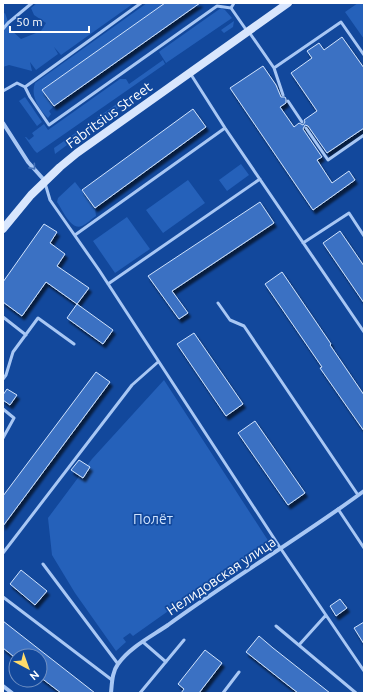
<svg xmlns="http://www.w3.org/2000/svg" width="367" height="696" viewBox="0 0 367 696" font-family="Ubuntu,sans-serif">
	<style>
		.green { fill: #2561ba }
		.building { fill: #3b71c3; stroke: #d0e3fd; filter: url(#shadow) }
		.lines { fill: none; stroke-linecap: round; stroke-linejoin: round }
		.service { stroke: #a8c7f4; stroke-width: 3 }
		.minor { stroke: #a8c7f4; stroke-width: 4 }
		.secondary { stroke: #d8e6fd; stroke-width: 8 }
		.oneway { stroke: #4674bb }
		.labels { text-anchor: middle; dominant-baseline: central; stroke-width: 3.5; stroke-linejoin: round; paint-order: stroke }
		.street-label { font-size: 14px; fill: #fff; stroke: #12489c }
		.park-label { font-size: 14px; fill: #d0e3fd; stroke: #12489c }
	</style>
	<defs>
		<filter id="shadow"><feDropShadow dx="2.5" dy="4" stdDeviation="1" flood-color="#0009"/></filter>
	</defs>
	<rect width="100%" height="100%" fill="#12489c"/>
	<path class="green" d="M37,3H134L61,55L54,47L58,54L36,70L30,62L32,71L9,65L3,67V14L5,13L11,30L21,39L41,31L46,23L34,15L31,8Z
		M147,3H165L42,90L54,106L49,111L51,114L48,118C39,109 30,96 35,83Z
		M358,3H364V39L345,12Z
		M221,8L225,10L232,18L166,63L159,52L160,51Z
		M234,21L233,27L224,33L221,30Z
		M163,60L165,64L37,153L34,150L25,137H26L29,140L34,136L32,133L44,124L48,130L120,79H126L129,84Z
		M25,97L42,122L37,126L19,101Z
		M118,103L120,107L100,122L97,118Z
		M77,132L79,136L55,154L54,148Z
		M241,164L249,175L227,191L219,180Z
		M188,180L205,203L163,233L146,210Z
		M75,182L95,208L96,216C91,219 87,224 82,226C71,231 62,209 57,202L58,198Z
		M127,217L150,249L115,273L93,241Z
		M164,380L269,542L188,597L133,636L130,633L123,638L126,642L116,651L75,593L52,555L48,518L92,459Z"/>
	<path class="building" d="M165,3H200L54,106L42,90Z
		M342,37L364,68V128L327,153L308,126L305,125L303,129L322,157L317,160L332,183L349,171L355,180L313,210L230,88L263,66L276,85L281,97H285L286,99V103L280,107L294,127L299,123L303,125L305,122L304,120L317,111L291,73L312,58L307,51L319,43L324,50Z
		M193,109L206,127L95,208L82,190Z
		M260,202L274,223L172,291L188,313L179,319L148,276Z
		M44,224L57,232L50,243L65,254L57,266L89,288L77,304L46,282L22,316L3,302V282Z
		M340,231L364,266V303L323,243Z
		M282,272L331,344L330,345L364,395V431L320,368L322,367L265,284Z
		M77,304L113,330L103,344L67,318Z
		M194,333L243,404L226,416L177,344Z
		M96,372L110,382L3,526V496Z
		M7,389L17,395L10,405L3,400V395Z
		M255,421L305,493L288,505L238,433Z
		M79,460L90,467L83,478L71,470Z
		M21,570L47,591L35,605L10,584Z
		M340,599L347,608L336,616L330,606Z
		M3,621L40,650L95,693H61L40,677V656H13L3,648Z
		M364,622V644L354,628Z
		M259,636L273,648L330,693H298L246,652Z
		M205,650L222,663L199,693H181L184,689L178,684Z"/>
	<g class="lines">
		<path class="service" d="M231,8L247,31
			M3,29L8,23L32,3
			M249,32L274,68L341,22L364,55
			M274,68L283,95
			M190,73L225,128L364,332
			M25,87L141,3
			M3,91L17,83L25,87L30,97L49,125L217,6L231,8L234,3
			M288,101L302,122
			M306,128L328,160L364,135
			M45,183L50,200L99,270L281,549L364,671
			M75,235L225,128
			M303,243L349,213L364,236
			M108,284L260,179
			M218,303L230,320L244,326L358,495
			M3,317L26,335
			M3,379L6,375L13,352L38,318L74,344
			M3,409L14,418L3,438
			M338,509L364,548
			M3,553L132,385L158,362
			M43,564L118,664
			M3,597L112,680
			M276,626L356,693
			M143,642L166,662
			M299,645L326,615
			M140,693L184,640
			M223,693L239,672"/>
		<path class="minor" d="M3,123L28,162L45,181
			M3,686L12,693
			M111,693C112,683 112,672 118,664C130,647 152,636 168,625C232,578 300,538 364,491"/>
		<path class="secondary" d="M3,229L31,195L60,167L77,153L288,3"/>
	</g>
	<defs><path id="oneway-chevron" d="M-2-3.5L2.5 0L-2 3.5" fill="none" stroke-width="1.6" stroke-linecap="round" stroke-linejoin="round"/></defs>
	<use class="oneway" href="#oneway-chevron" transform="translate(33 167) rotate(49)"/>
	<g class="labels">
		<g class="street-label">
			<text transform="translate(109 115) rotate(-36)">Fabritsius Street</text>
			<text transform="translate(221 576) rotate(-34)">Нелидовская улица</text>
		</g>
		<g class="park-label">
			<text x="153" y="519">Полёт</text>
		</g>
	</g>
	<rect width="367" height="696" fill="none" stroke="#ffffff" stroke-width="8"/>
	<g transform="translate(28 668) rotate(139)"><circle r="19" fill="#12489c" stroke="#7191c4"/>
	<path d="M0-3L7 15L0 10L-7 15Z" fill="#ffdb6b"/>
	<text y="-6" font-size="11" font-weight="bold" text-anchor="middle" fill="#ffffff">N</text>
	</g>
	<path d="M10 26v6h79v-6" fill="none" stroke="#ffffff" stroke-width="2"/>
	<text x="16" y="26" font-size="12" fill="#ffffff" stroke="#12489c" stroke-width="3" paint-order="stroke">50 m</text>
</svg>
